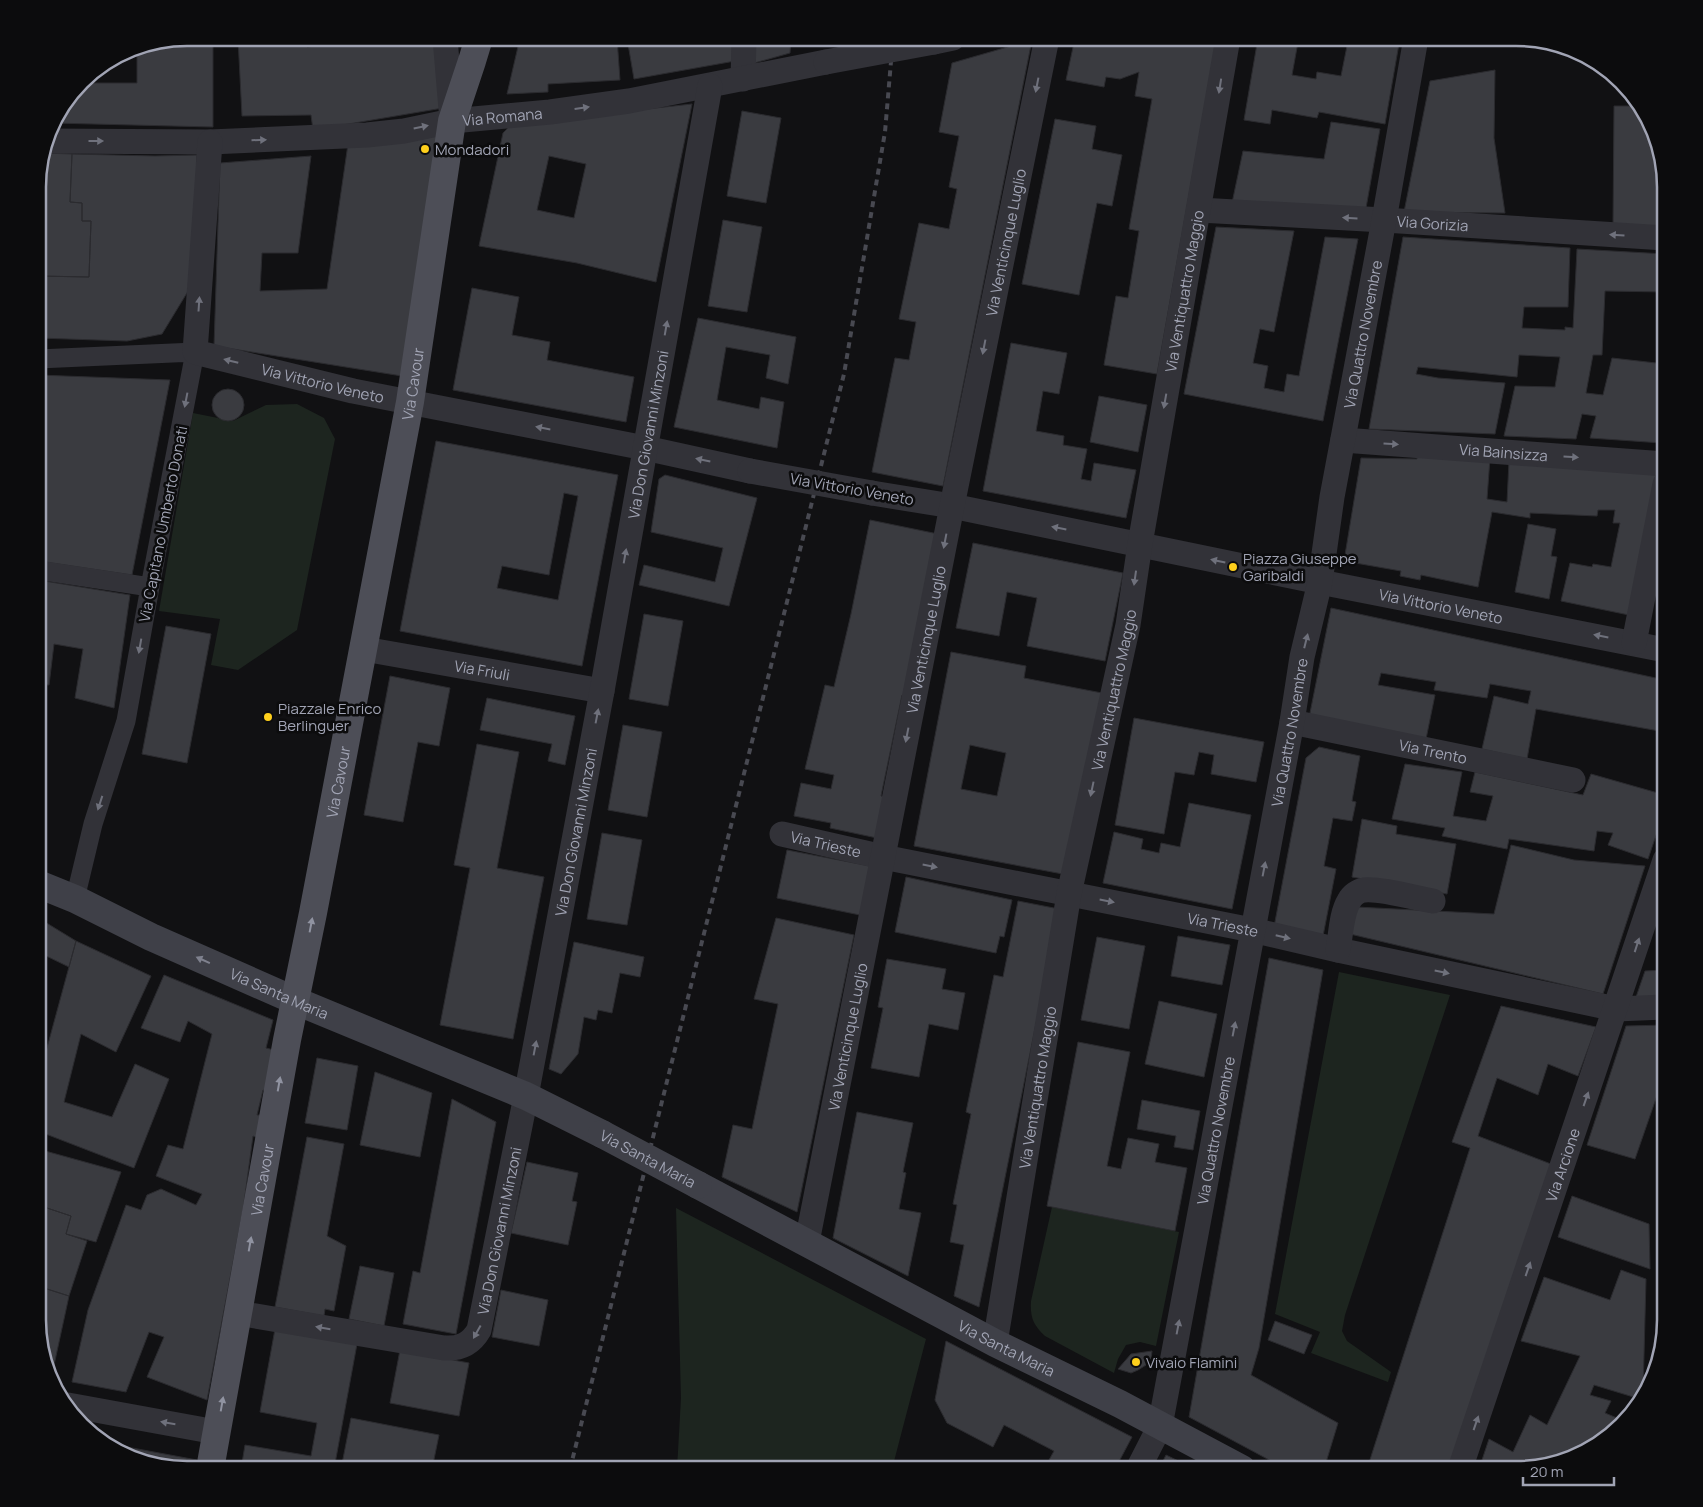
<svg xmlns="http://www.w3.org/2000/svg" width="1703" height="1507" viewBox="0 0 1703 1507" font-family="Manrope,sans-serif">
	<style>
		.green { fill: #1d251f }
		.building { fill: #3a3b40; stroke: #2b2b2f; fill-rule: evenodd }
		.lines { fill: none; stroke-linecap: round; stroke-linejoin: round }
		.pedestrian { stroke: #323238; stroke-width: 19 }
		.minor { stroke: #323238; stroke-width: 25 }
		.secondary { stroke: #3f4048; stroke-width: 28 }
		.primary { stroke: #4d4e57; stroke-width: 28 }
		.rail { stroke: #484951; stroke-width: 4; stroke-dasharray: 6 5; stroke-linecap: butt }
		.minor-bridge { stroke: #323238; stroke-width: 25 }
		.secondary-bridge { stroke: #3f4048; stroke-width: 28 }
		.oneway { fill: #6f717c }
		.oneway2 { fill: #9093a1 }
		.oneway3 { fill: #7f818e }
		.poi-dot { fill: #ffd01c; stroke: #0c0c0d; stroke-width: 2 }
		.labels { text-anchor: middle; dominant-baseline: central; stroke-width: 5; stroke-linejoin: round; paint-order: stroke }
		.street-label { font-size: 15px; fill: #a1a4b4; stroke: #0c0c0d }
		.poi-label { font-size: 15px; fill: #a1a4b4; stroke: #0c0c0d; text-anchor: start }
		.rim { fill: none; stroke: #a1a4b4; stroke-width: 2.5 }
	</style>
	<rect width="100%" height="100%" fill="#111113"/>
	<path class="green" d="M297,404L324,418L335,439L297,630L238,670L211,665L220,619L159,611L193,413L233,421L266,405Z
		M1339,972L1450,995L1345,1315L1342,1331L1347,1341L1391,1372L1388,1382L1311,1353L1320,1332L1275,1314Z
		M1052,1207L1179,1232L1156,1346L1140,1342L1126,1345L1118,1359L1114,1373L1045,1336C1033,1325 1030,1317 1031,1301Z
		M676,1208L926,1339L892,1469H677L681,1398Z"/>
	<path class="building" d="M188,38H213V127L53,123L82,83H137V47Z
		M238,38H307V47L371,39V38H436L443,108L313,130L311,115L242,116Z
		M520,38H617L620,80L548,84V92L507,94Z
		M627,38H732L735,61L634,79Z
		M753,38H791L790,53L751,64Z
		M1075,38H1217L1157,374L1104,365L1116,296L1128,298L1139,231L1129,229L1152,99L1135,96L1139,72L1120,79L1106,77L1104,87L1066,80Z
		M1258,38H1287V40L1298,42L1292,75L1316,79L1317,72L1341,76L1348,41L1325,38H1400L1385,124L1319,112L1317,118L1272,110L1270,124L1244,120Z
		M1032,40L943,486L872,472L895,358L909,360L916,322L899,319L919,223L949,229L957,189L949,187L959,136L939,132L952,63Z
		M1495,70L1494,138L1505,213L1404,212L1430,81Z
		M692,104L656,282L577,263L479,246L503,133L512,124ZM549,156L586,164L574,218L537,210Z
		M1614,106H1638L1654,130L1666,188L1665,227L1613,226Z
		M742,111L781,118L766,203L727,196Z
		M1055,119L1096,126L1092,149L1122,155L1112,206L1097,203L1079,295L1022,284Z
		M1331,122L1380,129L1366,208L1232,203L1243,151L1324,159Z
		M444,130L402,376L214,346L220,163L311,156L298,253H262L260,291L327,289L348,144Z
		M44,153L72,154L70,202L82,203V221H91L89,277L38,276V178Z
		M72,154L155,156L197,155L193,283L162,334L127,341L38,338V276L89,277L91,221H82V203L70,202Z
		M723,220L762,227L747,312L708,306Z
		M1216,227L1294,231L1274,332L1260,329L1253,363L1268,366L1264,388L1284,392L1287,374L1299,376L1325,237L1358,239L1323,421L1184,394Z
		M1403,237L1570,248L1568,307H1524L1522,328L1565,330V327L1573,328L1577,249L1665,254V292L1605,291L1602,355H1593L1586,393L1603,395L1612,358L1665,364V425L1662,443L1590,438L1596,416L1582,414L1576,439L1504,436L1515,386L1555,387L1560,357L1519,355L1517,377L1418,367L1416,374L1438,378L1505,383L1495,434L1369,429Z
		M472,288L519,297L512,335L550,342L547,360L634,377L626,422L453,390Z
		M698,318L796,337L788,384L766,378L770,355L726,347L717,400L759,409L761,397L784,402L777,448L674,427Z
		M1011,343L1067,353L1059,394L1043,391L1036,431L1064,436L1063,445L1087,449L1081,479L1091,481L1094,463L1136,470L1126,518L983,491Z
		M38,375L170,380L132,575L38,561Z
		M212 405a16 16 0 1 1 32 0a16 16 0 1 1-32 0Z
		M1099,396L1147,405L1138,452L1090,442Z
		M436,441L618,475L582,666L400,631ZM564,493L578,496L558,600L497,588L502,566L549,575Z
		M1417,455L1490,458L1487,499L1507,502L1509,461L1657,469L1629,615L1561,601L1570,563L1592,567L1593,564L1611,567L1620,523H1613L1615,510H1598L1597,516L1530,513V518L1492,512L1478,587L1421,575L1420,580L1400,576L1401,571L1344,561L1361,458L1417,459Z
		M665,475L757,498L729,606L639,585L644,565L715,582L723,548L651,532L659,479Z
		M870,520L938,534L906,695H902L881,796L885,797L877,838L830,828L831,823L794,816L801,783L831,789L834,775L805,769L825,685L834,687L851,614Z
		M1528,524L1556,529L1551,556L1557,557L1549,599L1515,592Z
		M973,543L1123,573L1105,661L1027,646L1037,598L1007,592L999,636L956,628Z
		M38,580L130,595L114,708L75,698L83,649L54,644L49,685L38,684Z
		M1665,588V622L1659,621Z
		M1331,608L1665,680V732L1536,709L1527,759L1482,749L1494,696L1528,704L1531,691L1490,684L1487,698L1434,690L1436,682L1381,673L1378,685L1435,695L1426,739L1309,718Z
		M644,614L683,621L668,706L629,699Z
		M166,626L211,634L187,763L142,754Z
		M951,652L1026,666L1024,678L1102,693L1068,875L914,846ZM970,745L1006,753L997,796L961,789Z
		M390,676L450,688L439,746L418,742L403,822L364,815Z
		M487,698L575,716L565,765L548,761L552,744L480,730Z
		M1134,718L1264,742L1256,782L1211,774L1214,755L1199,752L1194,775L1175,772L1164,834L1115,825Z
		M623,725L662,732L647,817L608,810Z
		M477,744L519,752L497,868L544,877L513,1039L440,1025L470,868L454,865Z
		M1319,747L1360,756L1352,801L1356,802L1352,821L1333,818L1324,866L1336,869L1323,936L1274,927L1306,758Z
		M1405,764L1462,772L1453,816L1486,821L1493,796L1470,792L1475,772L1583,795L1591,774L1665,795V809L1648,859L1608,845L1613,833L1597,831L1594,851L1509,839L1507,849L1442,836L1445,828L1392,819Z
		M1189,803L1251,815L1232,909L1103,883L1114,832L1143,839L1141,849L1159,853L1161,843L1180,847Z
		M1362,819L1397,826L1396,834L1456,844L1447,894L1352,877Z
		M602,833L642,840L627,925L587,919Z
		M1511,845L1574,860L1645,866L1603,994L1350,934L1356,907L1494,914Z
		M787,850L870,866L860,915L777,898Z
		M906,877L1012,900L1004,937L1000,936L996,953L895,932Z
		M1665,894V923L1657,921Z
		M1018,901L1059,909L979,1307L954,1296L964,1245L950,1242L957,1205L953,1204L971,1114L966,1112L994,975L1003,977Z
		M776,918L854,935L797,1212L722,1177L733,1125L752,1129L778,1004L754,999Z
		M40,919L76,941L69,967L38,952V923Z
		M1178,936L1230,945L1222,985L1171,976Z
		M1097,937L1145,946L1129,1029L1081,1020Z
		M76,941L151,976L116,1052L81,1034L64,1102L112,1117L135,1064L169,1079L134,1168L38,1131V1081Z
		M574,942L644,957L640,977L620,973L612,1013L598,1010L596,1020L584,1017L578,1054L561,1074L549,1069Z
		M1269,958L1323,970L1259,1348L1251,1375L1338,1423L1324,1469H1286L1189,1417Z
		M887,959L946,969L942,989L965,993L958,1030L929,1024L919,1077L871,1068L883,1008L878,1007Z
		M1665,970V1000H1635L1645,971Z
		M164,975L273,1020L266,1048L274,1050L267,1091L263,1090L257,1115H264L258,1138L253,1136L243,1210L207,1400L147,1377L164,1337L149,1332L126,1392L72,1382L88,1310L126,1205L141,1210L147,1195L161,1189L196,1205L202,1194L156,1176L168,1145L183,1149L212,1034L188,1021L180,1042L141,1028Z
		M1159,1001L1217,1014L1204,1077L1145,1064Z
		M1501,1006L1596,1027L1578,1076L1548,1064L1538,1095L1497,1078L1478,1136L1551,1164L1452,1469H1367L1470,1148L1452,1142Z
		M1665,1025V1085L1661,1084L1635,1159L1587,1145L1626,1026Z
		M1078,1042L1130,1052L1107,1166L1121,1169L1128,1138L1159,1144L1155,1162L1187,1168L1175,1231L1047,1206Z
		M317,1058L358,1066L347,1130L305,1123Z
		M375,1072L432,1093L420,1157L360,1145Z
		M452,1099L496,1122L456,1334L403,1324L413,1271L420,1273Z
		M1142,1100L1200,1111L1193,1150L1174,1147L1176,1136L1137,1129Z
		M857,1112L913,1123L903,1172L906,1173L899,1209L921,1213L908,1276L833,1238Z
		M307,1137L344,1144L327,1236L346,1246L334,1311L325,1309L324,1316L275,1307Z
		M38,1149L121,1172L96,1242L66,1234L71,1216L38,1205Z
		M527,1162L578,1173L572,1201L577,1202L568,1245L511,1233Z
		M1572,1196L1649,1224L1650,1269L1558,1237Z
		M38,1205L71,1216L66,1234L87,1241L69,1296L47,1289L43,1301L38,1299Z
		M360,1266L394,1273L384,1326L349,1319Z
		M1621,1270L1646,1279L1643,1393L1640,1399L1594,1385L1590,1395L1611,1401L1605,1413L1624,1421L1622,1425L1573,1458L1534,1466L1531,1464V1466L1515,1470L1479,1469L1489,1439L1513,1452L1530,1415L1547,1425L1580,1356L1521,1341L1544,1277L1610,1300Z
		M47,1289L69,1296L51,1379L38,1329V1299L43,1301Z
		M501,1290L548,1300L539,1346L492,1337Z
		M1275,1321L1312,1335L1304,1354L1268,1340Z
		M275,1329L357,1344L334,1469H241L245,1445L311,1456L317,1423L260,1412Z
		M946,1341L1132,1437L1115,1469H1044L1054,1451L1004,1425L993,1447L947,1423L935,1400Z
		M400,1350L469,1363L459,1416L390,1403Z
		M1152,1351L1151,1359L1146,1365L1138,1370L1131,1373L1118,1369L1131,1354Z
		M351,1418L439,1435L432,1469H341Z
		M127,1447L197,1460L195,1469H187L130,1458L125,1454Z
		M1166,1455L1195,1469H1159Z"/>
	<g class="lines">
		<path class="pedestrian" d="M38,359L195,352L150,587L126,721L93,824L75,899
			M38,570L150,587"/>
		<g class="minor">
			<path d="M445,38L452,121"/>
			<path d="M934,42L953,38"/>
			<path d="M743,79L744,38"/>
			<path id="s1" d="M48,141L210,142L367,135L404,131L452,121L550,112L629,101L826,62"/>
			<path id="s2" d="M210,142L195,352L353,391L645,448L750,471"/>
			<path id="s3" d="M1199,210L1384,220L1665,238"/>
			<path id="s4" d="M1343,440L1665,464"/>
			<path id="s5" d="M872,493L952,506L1320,582L1665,650"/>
			<path d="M1634,643L1665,484"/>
			<path id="s6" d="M364,649L602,691"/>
			<path id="s7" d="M1292,722L1573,780"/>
			<path id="s8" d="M782,834L883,857L1252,930L1338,950L1616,1009L1665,1007"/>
			<path d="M1338,950C1341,935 1341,914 1349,901C1352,895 1358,891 1364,890C1379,888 1416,898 1433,901"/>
			<path id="s9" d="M807,1242L952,506L1047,38"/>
			<path id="s10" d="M238,1313L444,1348C460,1349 471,1344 479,1330L526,1096L602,691L710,86"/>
			<path id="s11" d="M995,1343L1069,894L1128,625L1140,544L1228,38"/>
			<path d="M68,1405L216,1432"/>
			<path id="s12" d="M1138,1469L1160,1426L1292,722L1302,657L1320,582L1332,497L1384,220L1416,38"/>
			<path id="s13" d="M1460,1469L1665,860"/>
		</g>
		<g class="secondary">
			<path id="s14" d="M38,884L75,899L151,937L296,1001L526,1096L602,1134"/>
			<path id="s15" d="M698,1185L995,1343L1120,1404L1242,1469"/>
		</g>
		<path class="primary" id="s16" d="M210,1469L287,1040L313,913L410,402L452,121L472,61L479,38"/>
		<path class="rail" d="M570,1469L844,374L885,132L893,38"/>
		<path class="minor-bridge" d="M826,62L934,42
			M750,471L872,493"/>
		<path class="secondary-bridge" id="s17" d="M602,1134L698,1185"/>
	</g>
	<defs><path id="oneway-solid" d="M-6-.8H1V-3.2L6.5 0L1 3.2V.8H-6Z" transform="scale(1.25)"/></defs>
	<g class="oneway">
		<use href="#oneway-solid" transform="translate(1037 85) rotate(101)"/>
		<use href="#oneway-solid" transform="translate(1220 86) rotate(99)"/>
		<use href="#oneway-solid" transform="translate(582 108) rotate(-8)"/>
		<use href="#oneway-solid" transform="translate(421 127) rotate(-12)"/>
		<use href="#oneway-solid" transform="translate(259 140) rotate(-2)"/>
		<use href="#oneway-solid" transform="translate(96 141)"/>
		<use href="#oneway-solid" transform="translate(1350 218) rotate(-177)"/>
		<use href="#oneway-solid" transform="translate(1617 235) rotate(-176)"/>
		<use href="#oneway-solid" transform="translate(199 304) rotate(-86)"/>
		<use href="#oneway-solid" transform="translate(666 328) rotate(-80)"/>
		<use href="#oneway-solid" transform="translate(984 347) rotate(101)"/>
		<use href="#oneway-solid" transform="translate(231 361) rotate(-166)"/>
		<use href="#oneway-solid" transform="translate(186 400) rotate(101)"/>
		<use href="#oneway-solid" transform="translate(1165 401) rotate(100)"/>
		<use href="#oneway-solid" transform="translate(543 428) rotate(-169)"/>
		<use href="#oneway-solid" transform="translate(1391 444) rotate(4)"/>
		<use href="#oneway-solid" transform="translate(1571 457) rotate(4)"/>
		<use href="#oneway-solid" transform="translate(703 460) rotate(-168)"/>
		<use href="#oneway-solid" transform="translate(1059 528) rotate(-169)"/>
		<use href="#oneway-solid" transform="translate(945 541) rotate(101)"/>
		<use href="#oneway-solid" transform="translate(625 556) rotate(-80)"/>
		<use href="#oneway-solid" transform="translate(1218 561) rotate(-168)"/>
		<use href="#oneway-solid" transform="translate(1135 578) rotate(98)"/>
		<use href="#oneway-solid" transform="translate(1601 636) rotate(-169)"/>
		<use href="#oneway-solid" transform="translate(1306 641) rotate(-76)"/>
		<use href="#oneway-solid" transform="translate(140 646) rotate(100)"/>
		<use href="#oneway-solid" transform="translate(597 716) rotate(-79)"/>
		<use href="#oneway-solid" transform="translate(907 735) rotate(101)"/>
		<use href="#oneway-solid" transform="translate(1092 789) rotate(102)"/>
		<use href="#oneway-solid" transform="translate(100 803) rotate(108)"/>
		<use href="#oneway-solid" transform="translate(930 866) rotate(11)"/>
		<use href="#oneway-solid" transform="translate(1264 869) rotate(-79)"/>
		<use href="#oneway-solid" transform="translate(1107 901) rotate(11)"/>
		<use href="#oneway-solid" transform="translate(1283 937) rotate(13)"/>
		<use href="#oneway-solid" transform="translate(1637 945) rotate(-72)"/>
		<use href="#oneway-solid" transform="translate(1442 972) rotate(12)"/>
		<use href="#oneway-solid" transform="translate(1234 1029) rotate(-79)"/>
		<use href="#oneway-solid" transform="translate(535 1048) rotate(-79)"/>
		<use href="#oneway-solid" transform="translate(1586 1099) rotate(-71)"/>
		<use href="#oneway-solid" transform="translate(1528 1269) rotate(-71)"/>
		<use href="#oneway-solid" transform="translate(1178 1327) rotate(-79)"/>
		<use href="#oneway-solid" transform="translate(323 1328) rotate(-170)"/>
		<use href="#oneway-solid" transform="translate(477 1332) rotate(119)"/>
		<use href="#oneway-solid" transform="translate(168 1423) rotate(-170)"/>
		<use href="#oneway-solid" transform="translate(1476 1423) rotate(-71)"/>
	</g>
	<g class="oneway2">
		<use href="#oneway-solid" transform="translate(311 925) rotate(-79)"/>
		<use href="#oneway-solid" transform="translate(279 1084) rotate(-80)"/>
		<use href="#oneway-solid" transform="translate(250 1244) rotate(-80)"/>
		<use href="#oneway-solid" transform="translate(222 1404) rotate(-80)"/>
	</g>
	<use class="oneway3" href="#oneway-solid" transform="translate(203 960) rotate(-156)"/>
	<g class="poi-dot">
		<circle cx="425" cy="149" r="5"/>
		<circle cx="1233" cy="567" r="5"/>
		<circle cx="268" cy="717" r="5"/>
		<circle cx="1136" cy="1362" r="5"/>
	</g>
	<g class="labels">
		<g class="street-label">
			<text stroke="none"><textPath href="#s1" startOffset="456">Via Romana</textPath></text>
			<text stroke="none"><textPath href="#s3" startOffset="234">Via Gorizia</textPath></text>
			<text stroke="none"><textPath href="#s9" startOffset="1019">Via Venticinque Luglio</textPath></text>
			<text stroke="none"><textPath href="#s11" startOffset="1069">Via Ventiquattro Maggio</textPath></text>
			<text stroke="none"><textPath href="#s12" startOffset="1159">Via Quattro Novembre</textPath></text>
			<text stroke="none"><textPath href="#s2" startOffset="342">Via Vittorio Veneto</textPath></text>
			<text stroke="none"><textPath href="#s16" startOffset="1104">Via Cavour</textPath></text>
			<text stroke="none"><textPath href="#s10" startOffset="1162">Via Don Giovanni Minzoni</textPath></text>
			<text stroke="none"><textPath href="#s4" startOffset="161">Via Bainsizza</textPath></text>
			<text transform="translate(852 489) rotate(10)">Via Vittorio Veneto</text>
			<text transform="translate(163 524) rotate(-79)">Via Capitano Umberto Donati</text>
			<text stroke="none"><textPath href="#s5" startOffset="580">Via Vittorio Veneto</textPath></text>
			<text stroke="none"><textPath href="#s9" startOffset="614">Via Venticinque Luglio</textPath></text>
			<text stroke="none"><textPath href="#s6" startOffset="120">Via Friuli</textPath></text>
			<text stroke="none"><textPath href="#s11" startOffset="664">Via Ventiquattro Maggio</textPath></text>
			<text stroke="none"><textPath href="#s12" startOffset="754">Via Quattro Novembre</textPath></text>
			<text stroke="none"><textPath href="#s7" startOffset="144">Via Trento</textPath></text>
			<text stroke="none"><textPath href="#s16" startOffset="699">Via Cavour</textPath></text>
			<text stroke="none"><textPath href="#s10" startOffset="758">Via Don Giovanni Minzoni</textPath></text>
			<text stroke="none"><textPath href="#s8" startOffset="45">Via Trieste</textPath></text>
			<text stroke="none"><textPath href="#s8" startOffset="450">Via Trieste</textPath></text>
			<text stroke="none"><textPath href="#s14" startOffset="265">Via Santa Maria</textPath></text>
			<text stroke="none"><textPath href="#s9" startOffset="209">Via Venticinque Luglio</textPath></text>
			<text stroke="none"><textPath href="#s11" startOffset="259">Via Ventiquattro Maggio</textPath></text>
			<text stroke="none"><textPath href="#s12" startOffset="349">Via Quattro Novembre</textPath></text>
			<text stroke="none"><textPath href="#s17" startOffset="52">Via Santa Maria</textPath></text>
			<text stroke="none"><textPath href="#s13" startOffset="321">Via Arcione</textPath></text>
			<text stroke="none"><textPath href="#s16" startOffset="294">Via Cavour</textPath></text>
			<text stroke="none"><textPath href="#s10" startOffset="352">Via Don Giovanni Minzoni</textPath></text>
			<text stroke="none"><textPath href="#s15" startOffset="349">Via Santa Maria</textPath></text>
		</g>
		<g class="poi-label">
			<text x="435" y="149">Mondadori</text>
			<text x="1243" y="558">Piazza Giuseppe<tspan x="1243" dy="17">Garibaldi</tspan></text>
			<text x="278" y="708">Piazzale Enrico<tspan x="278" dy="17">Berlinguer</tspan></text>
			<text x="1146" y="1362">Vivaio Flamini</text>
		</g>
	</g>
	<path d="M0 0H1703V1507H0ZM187 46H1516A141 141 0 0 1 1657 187V1320A141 141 0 0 1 1516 1461H187A141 141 0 0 1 46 1320V187A141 141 0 0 1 187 46Z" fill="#0c0c0d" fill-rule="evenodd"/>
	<path class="rim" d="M187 46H1516A141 141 0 0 1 1657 187V1320A141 141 0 0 1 1516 1461H187A141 141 0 0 1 46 1320V187A141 141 0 0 1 187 46Z"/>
	<path d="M1523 1477v8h91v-8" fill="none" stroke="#a1a4b4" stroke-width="2.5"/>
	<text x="1530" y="1477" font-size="15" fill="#a1a4b4" stroke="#0c0c0d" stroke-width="4" paint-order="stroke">20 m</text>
</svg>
